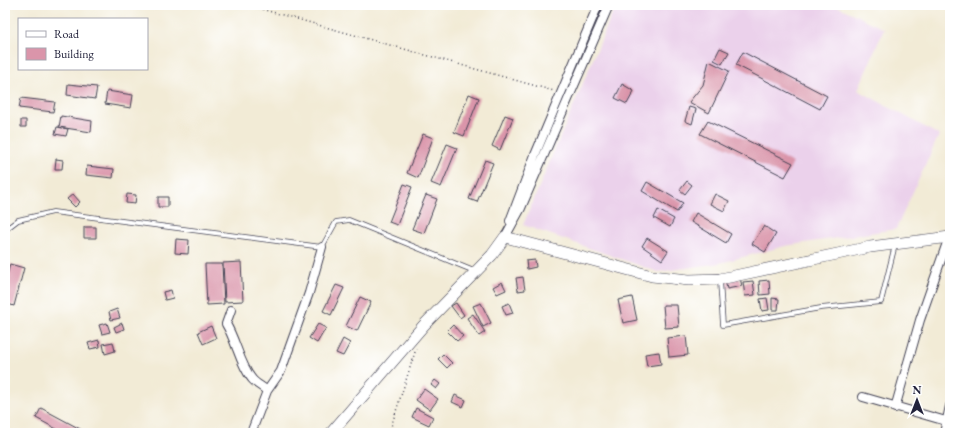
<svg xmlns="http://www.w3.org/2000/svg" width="955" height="438" viewBox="0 0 955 438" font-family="'EB Garamond',serif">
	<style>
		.built { fill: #ebd1eb }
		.building { fill: #da95aa }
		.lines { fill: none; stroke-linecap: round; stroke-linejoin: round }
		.service-casing { stroke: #414052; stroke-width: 5.5 }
		.minor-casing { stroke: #414052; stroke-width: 10 }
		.tertiary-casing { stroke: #414052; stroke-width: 12 }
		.path { stroke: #414052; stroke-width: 1.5; stroke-dasharray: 1 3; stroke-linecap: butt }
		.service { stroke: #fff; stroke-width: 4 }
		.minor { stroke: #fff; stroke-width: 8 }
		.tertiary { stroke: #fff; stroke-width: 11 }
	</style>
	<rect width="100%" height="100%" fill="#fff"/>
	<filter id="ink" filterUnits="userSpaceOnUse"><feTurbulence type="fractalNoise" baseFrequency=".025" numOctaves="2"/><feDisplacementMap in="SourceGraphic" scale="8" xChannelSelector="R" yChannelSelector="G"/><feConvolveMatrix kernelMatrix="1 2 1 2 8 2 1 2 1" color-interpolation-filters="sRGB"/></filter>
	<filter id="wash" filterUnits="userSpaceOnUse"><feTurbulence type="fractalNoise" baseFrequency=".012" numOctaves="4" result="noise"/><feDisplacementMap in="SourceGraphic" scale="16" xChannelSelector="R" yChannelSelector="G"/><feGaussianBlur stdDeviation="0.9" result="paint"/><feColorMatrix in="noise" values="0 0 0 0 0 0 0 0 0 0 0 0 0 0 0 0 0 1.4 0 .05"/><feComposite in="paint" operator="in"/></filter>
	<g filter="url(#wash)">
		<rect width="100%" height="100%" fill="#f2ebd6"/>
		<path class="built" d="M616,5H835L884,29L858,90L939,135L896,229L785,246L720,263L658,272L523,225Z"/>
		<g id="blocks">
			<path class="building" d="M720,48L729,52L722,64L714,60Z
				M743,52L827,96L820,109L736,65Z
				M709,61L729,71L709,113L689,102L703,85Z
				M68,84L97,87L95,99L67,95Z
				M622,84L634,91L627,104L615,98Z
				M107,91L133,95L131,108L105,104Z
				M469,94L479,98L464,136L454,132Z
				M21,98L55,102L53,112L19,108Z
				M689,107L696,109L692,124L685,121Z
				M505,115L513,118L500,150L492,146Z
				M61,116L92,121L91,132L59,127Z
				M21,120H26V127H21Z
				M708,121L793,163L785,177L700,134Z
				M57,127L68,129L66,136L55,134Z
				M423,134L433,138L418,178L407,173Z
				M447,144L457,148L441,187L431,183Z
				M56,159L63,160L62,169H55Z
				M485,160L493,163L477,202L469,199Z
				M87,166L114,169L113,178L86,175Z
				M687,181L692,185L685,194L680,190Z
				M647,182L683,203L677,212L642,191Z
				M404,184L412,187L397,225L389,222Z
				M73,194L80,202L75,207L67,199Z
				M127,194L136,195L135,204L126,203Z
				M715,194L729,201L724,211L710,204Z
				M426,195L437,199L424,233L412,229Z
				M158,197H168V207H158Z
				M658,210L674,219L670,227L654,218Z
				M696,213L731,234L726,243L691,222Z
				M764,226L776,234L765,252L752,244Z
				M84,227H96V238H84Z
				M647,238L668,251L662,260L642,246Z
				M176,239L189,240L188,254L175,253Z
				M535,260L536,267L527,269L526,261Z
				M241,262L243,301L225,302L223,263Z
				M10,264L24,268L14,306L5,303V283Z
				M205,264H222L224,304L207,305Z
				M523,277L525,290L518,291L516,278Z
				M740,278L742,286L727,289L725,280Z
				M769,280L770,294L760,295L759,281Z
				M753,281L755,295L745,296L743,282Z
				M502,282L506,290L497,294L493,287Z
				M336,285L344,288L331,315L323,311Z
				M171,290L173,298L165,300L163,292Z
				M360,297L371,302L357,331L346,326Z
				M632,297L637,320L623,323L618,300Z
				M767,298L769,310L762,311L760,299Z
				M772,298L779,299L778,310H772Z
				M456,303L464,315L460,318L451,306Z
				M481,303L491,323L483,327L473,306Z
				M509,303L513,313L506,315L502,306Z
				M663,305H677L679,327L665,328Z
				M117,309L120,318L111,320L109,312Z
				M473,314L485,332L479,336L467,318Z
				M107,323L110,332L102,334L99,325Z
				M122,323L124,329L116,332L114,327Z
				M318,324L326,328L317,343L309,338Z
				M453,325L463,336L457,341L447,331Z
				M211,326L216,338L203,344L198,332Z
				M686,336L688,355L669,357L667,338Z
				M343,339L350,343L343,356L336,353Z
				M99,340L100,347L90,349L88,343Z
				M113,342L115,351L105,354L103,344Z
				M659,352L661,364L647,366L645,354Z
				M443,354L452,363L447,368L438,359Z
				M435,380L440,384L436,389L431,385Z
				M424,389L438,399L430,410L416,400Z
				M455,395L466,400L463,407L452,402Z
				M41,408L82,430L81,433H64L36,418Z
				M416,408L433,417L429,425L412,417Z"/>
		</g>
	</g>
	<g filter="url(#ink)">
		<use href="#blocks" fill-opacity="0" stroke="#414052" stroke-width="1"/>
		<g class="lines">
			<defs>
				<path id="service" d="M5,230L18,220L53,212L322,247L336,222L349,220L474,271
					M720,281L723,325L821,308L881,302L895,245"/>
				<path id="minor" d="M510,221L535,155L598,5
					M505,237L521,208L609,5
					M231,310L226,324C236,340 240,365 252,379C256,384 263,387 267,391
					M863,397L946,421
					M895,408L920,320L949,237
					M251,433L267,391L281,371L309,293L322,247
					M944,433L950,406"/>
				<path id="tertiary" d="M331,433L424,325L492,255L505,237L652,276L689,280L720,279L870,247L950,237"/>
			</defs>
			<use href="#service" class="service-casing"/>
			<use href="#minor" class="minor-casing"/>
			<use href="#tertiary" class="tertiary-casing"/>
			<path class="path" d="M247,5L554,91
				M389,433L416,349"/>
			<use href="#service" class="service"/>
			<use href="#minor" class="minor"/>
			<use href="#tertiary" class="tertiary"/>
		</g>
	</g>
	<rect width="955" height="438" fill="none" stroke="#fff" stroke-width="20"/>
	<rect x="18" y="18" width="130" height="52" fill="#ffffff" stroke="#a7a7b1"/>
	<rect x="26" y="31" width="20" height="6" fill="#ffffff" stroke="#a7a7b1"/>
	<text x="54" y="38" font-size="12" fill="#22223b">Road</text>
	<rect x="26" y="48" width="20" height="12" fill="#da95aa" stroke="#a7a7b1"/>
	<text x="54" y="58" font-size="12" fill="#22223b">Building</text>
	<g transform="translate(917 400)" stroke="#ffffff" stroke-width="3" paint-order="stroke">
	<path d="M0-3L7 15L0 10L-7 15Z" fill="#22223b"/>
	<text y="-6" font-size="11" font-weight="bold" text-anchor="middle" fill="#22223b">N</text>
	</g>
</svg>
